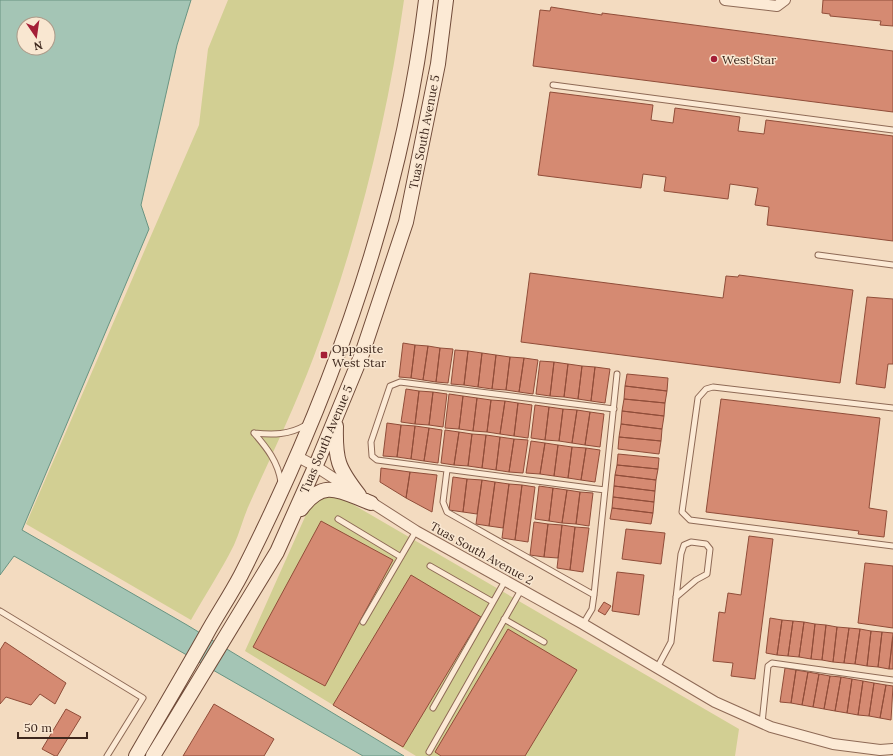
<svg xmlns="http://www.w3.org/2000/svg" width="893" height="756" viewBox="0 0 893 756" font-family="Lora,serif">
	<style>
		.green { fill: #d2cf93 }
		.water { fill: #a4c5b5; stroke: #699482; fill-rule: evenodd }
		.building { fill: #d58a72; stroke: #904d39 }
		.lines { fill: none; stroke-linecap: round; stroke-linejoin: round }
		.lane-casing { stroke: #8e6a56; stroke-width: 7 }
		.street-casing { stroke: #8e6a56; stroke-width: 12 }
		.secondary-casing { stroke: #704b39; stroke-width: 16 }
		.lane { stroke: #fcead5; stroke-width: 5 }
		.street { stroke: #fcead5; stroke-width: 10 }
		.secondary { stroke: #fcead5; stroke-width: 14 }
		.poi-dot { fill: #a41f37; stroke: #f9e7d1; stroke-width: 1.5 }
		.labels { text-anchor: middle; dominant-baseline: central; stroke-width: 3; stroke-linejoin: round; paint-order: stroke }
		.poi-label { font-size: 12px; fill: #3c261c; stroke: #f9e7d1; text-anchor: start }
		.street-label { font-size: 12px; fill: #3c261c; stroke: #f9e7d1 }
	</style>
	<rect width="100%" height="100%" fill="#f3dbc0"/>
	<path class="green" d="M228,0H404C387,122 357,241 314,356C295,407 271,456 249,505C243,518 240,532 234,545C221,571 205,595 191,620L26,524L199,125L208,49Z
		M335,494L739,729L735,756H416L245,651L313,499Z"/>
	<path class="water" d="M0,0H191L177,45L141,205L149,229L22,530L187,625L404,756H363L14,556L0,575ZM24,24H48V48H24Z"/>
	<path class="building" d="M823,0H893V26L880,25L881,21L830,16V14L822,13Z
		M551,7L602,15V13L893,51V112L533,66L540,10L550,11Z
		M550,92L653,105L651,120L673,123L675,108L740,117L738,131L764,134L766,120L893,136V241L767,225L769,207L755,205L758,188L730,184L728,199L664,191L666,177L643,174L641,188L538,175Z
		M530,273L723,298L726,276L738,277L739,275L853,290L840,383L521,342Z
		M867,297L893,299V364H888L885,388L856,384Z
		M403,343L415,345L411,378L399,377Z
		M415,345L428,346L423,380L411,378Z
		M428,346L440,348L436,382L423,380Z
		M440,348L453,349L448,383L436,382Z
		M455,350L468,351L464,385L451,384Z
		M468,351L482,353L478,387L464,385Z
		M482,353L496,355L492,389L478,387Z
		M496,355L510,357L506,390L492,389Z
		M510,357L524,358L519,392L506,390Z
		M524,358L538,360L533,394L519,392Z
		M540,361L554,362L550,396L536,394Z
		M554,362L568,364L564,397L550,396Z
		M568,364L582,366L578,399L564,397Z
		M582,366L595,367L591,401L578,399Z
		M595,367L610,369L605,403L591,401Z
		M627,374L668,378L667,391L625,386Z
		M625,386L667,391L665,403L624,399Z
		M406,389L419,391L415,424L401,422Z
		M419,391L433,392L429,425L415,424Z
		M433,392L447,394L443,427L429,425Z
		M449,394L463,396L459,429L445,428Z
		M463,396L477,398L473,431L459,429Z
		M477,398L491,400L487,432L473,431Z
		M624,399L665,403L664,416L622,411Z
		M721,399L880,418L869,508L887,511L884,537L858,534L859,531L706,512Z
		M491,400L505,401L500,434L487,432Z
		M505,401L518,403L514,436L500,434Z
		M518,403L532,405L528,438L514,436Z
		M535,405L549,407L545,440L531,438Z
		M549,407L563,409L559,441L545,440Z
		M563,409L577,410L572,443L559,441Z
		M577,410L590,412L585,445L572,443Z
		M622,411L664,416L662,429L621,424Z
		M590,412L604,414L600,447L585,445Z
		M387,423L401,425L397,457L383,456Z
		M621,424L662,429L661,441L619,437Z
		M401,425L415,426L411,459L397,457Z
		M415,426L429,428L424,461L411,459Z
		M429,428L442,430L438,463L424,461Z
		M445,430L459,432L454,465L441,463Z
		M459,432L472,434L468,466L454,465Z
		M472,434L486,435L482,468L468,466Z
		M486,435L500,437L496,470L482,468Z
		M500,437L514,439L509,472L496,470Z
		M619,437L661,441L659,454L618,449Z
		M514,439L528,440L523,473L509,472Z
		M531,441L545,443L540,474L526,473Z
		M545,443L558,445L554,476L540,474Z
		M558,445L572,447L568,478L554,476Z
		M572,447L586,448L581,480L568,478Z
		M586,448L600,450L595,482L581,480Z
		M618,454L659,458L658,469L617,465Z
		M617,465L658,469L656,480L615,475Z
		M381,468L410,472L406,498L380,482Z
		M410,472L437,475L432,512L406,498Z
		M615,475L656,480L655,491L614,486Z
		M453,477L467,479L463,512L449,510Z
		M467,479L482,480L477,514L463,512Z
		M482,480L495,482L489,526L476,524Z
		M495,482L509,484L503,528L489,526Z
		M509,484L522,485L515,540L502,538Z
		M522,485L535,487L528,542L515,540Z
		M539,486L553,488L549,521L535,519Z
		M614,486L655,491L654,502L613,497Z
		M553,488L567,490L562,523L549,521Z
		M567,490L580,492L576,524L562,523Z
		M580,492L593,493L589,526L576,524Z
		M613,497L654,502L653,513L612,508Z
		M612,508L653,513L651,524L610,519Z
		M321,521L393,560L325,686L253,647Z
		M534,522L548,524L544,557L530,555Z
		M548,524L562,525L558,558L544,557Z
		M562,525L575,527L570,570L557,568Z
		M575,527L589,528L583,572L570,570Z
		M626,529L665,533L661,564L622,559Z
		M749,536L773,539L755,679L731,676L733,663L713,661L719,612L725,613L728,593L741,595Z
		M865,563L893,566V628L858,623Z
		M617,572L644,575L639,615L612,611Z
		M411,575L481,617L403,747L333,705Z
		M604,602L611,606L605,615L598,611Z
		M770,618L782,620L777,655L766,653Z
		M782,620L793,621L788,656L777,655Z
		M793,621L804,622L799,657L788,656Z
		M804,622L815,624L811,659L799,657Z
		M815,624L826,625L822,660L811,659Z
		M826,625L837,627L833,662L822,660Z
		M837,627L849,628L844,663L833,662Z
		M849,628L860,629L855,664L844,663Z
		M508,629L577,670L525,756H441L435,752Z
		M860,629L871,631L867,666L855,664Z
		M871,631L882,632L878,667L867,666Z
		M882,632L893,633L889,669L878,667Z
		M893,637V669H889Z
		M5,642L66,683L55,704L40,694L31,705L6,697L0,704V650Z
		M785,668L796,670L791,703L780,702Z
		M796,670L808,672L802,705L791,703Z
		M808,672L819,674L813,707L802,705Z
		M819,674L830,676L824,709L813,707Z
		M830,676L841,677L835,711L824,709Z
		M841,677L852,679L847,713L835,711Z
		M852,679L863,681L858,715L847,713Z
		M863,681L874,683L869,716L858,715Z
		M874,683L886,685L880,718L869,716Z
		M886,685L893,686L891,720L880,718Z
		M214,704L274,739L264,756H183Z
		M66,709L81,717L57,756H55L42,749Z"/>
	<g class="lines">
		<defs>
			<path id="lane" d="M553,85L893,130
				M818,255L893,265
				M893,408L713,387L706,389L698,398L682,512L690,520L893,546
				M254,433C267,448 278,462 281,482
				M254,433C273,435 289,435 306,425
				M447,470L443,502L447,512L594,595
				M605,490L377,460L372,456L371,442L390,386L400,382L614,409
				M338,519L401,557
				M430,566L493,602
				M0,611L143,698L107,756
				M504,619L544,642
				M363,622L416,531
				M583,624L592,609L594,595L617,374
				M657,668L671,642L681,554L684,545L691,542L706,544L710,549L707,574L696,580L676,597
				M433,708L505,581
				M762,723L768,666L772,663L893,680
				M429,752L521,590"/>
			<path id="street" d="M725,0L777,6L785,0
				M296,456L315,466L352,490
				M366,499L416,531L583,624L715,702L771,727L833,744L880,750L893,749"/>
			<path id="secondary" d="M336,426C335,460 338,468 359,495
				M301,509C324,477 341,492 371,503
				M136,756C159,716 183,676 206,635C217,615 230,596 241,575C332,395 402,201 426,0
				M153,756L277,552L319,458L362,354L406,222L438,64L446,0"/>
		</defs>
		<use href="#lane" class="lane-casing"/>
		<use href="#street" class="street-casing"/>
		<use href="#secondary" class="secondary-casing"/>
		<use href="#lane" class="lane"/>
		<use href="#street" class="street"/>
		<use href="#secondary" class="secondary"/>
	</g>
	<g class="poi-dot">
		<circle cx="714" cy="59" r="4"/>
		<rect x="320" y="351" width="8" height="8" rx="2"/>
	</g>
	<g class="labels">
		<g class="poi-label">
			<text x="722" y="59">West Star</text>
			<text x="332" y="348">Opposite<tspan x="332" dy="14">West Star</tspan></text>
		</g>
		<g class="street-label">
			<text transform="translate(424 132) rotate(-79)">Tuas South Avenue 5</text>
			<text transform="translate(326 439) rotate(-67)">Tuas South Avenue 5</text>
			<text transform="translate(482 553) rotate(29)">Tuas South Avenue 2</text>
		</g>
	</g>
	<g transform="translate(36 36) rotate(167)"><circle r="19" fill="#f9e7d1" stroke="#ad9a89"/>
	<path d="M0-3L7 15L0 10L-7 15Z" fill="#a41f37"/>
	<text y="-6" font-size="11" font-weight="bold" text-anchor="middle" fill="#3c261c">N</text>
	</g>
	<path d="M18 732v6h69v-6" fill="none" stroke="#3c261c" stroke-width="2"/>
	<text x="24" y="732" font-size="12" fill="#3c261c" stroke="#f9e7d1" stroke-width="3" paint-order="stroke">50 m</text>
</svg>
